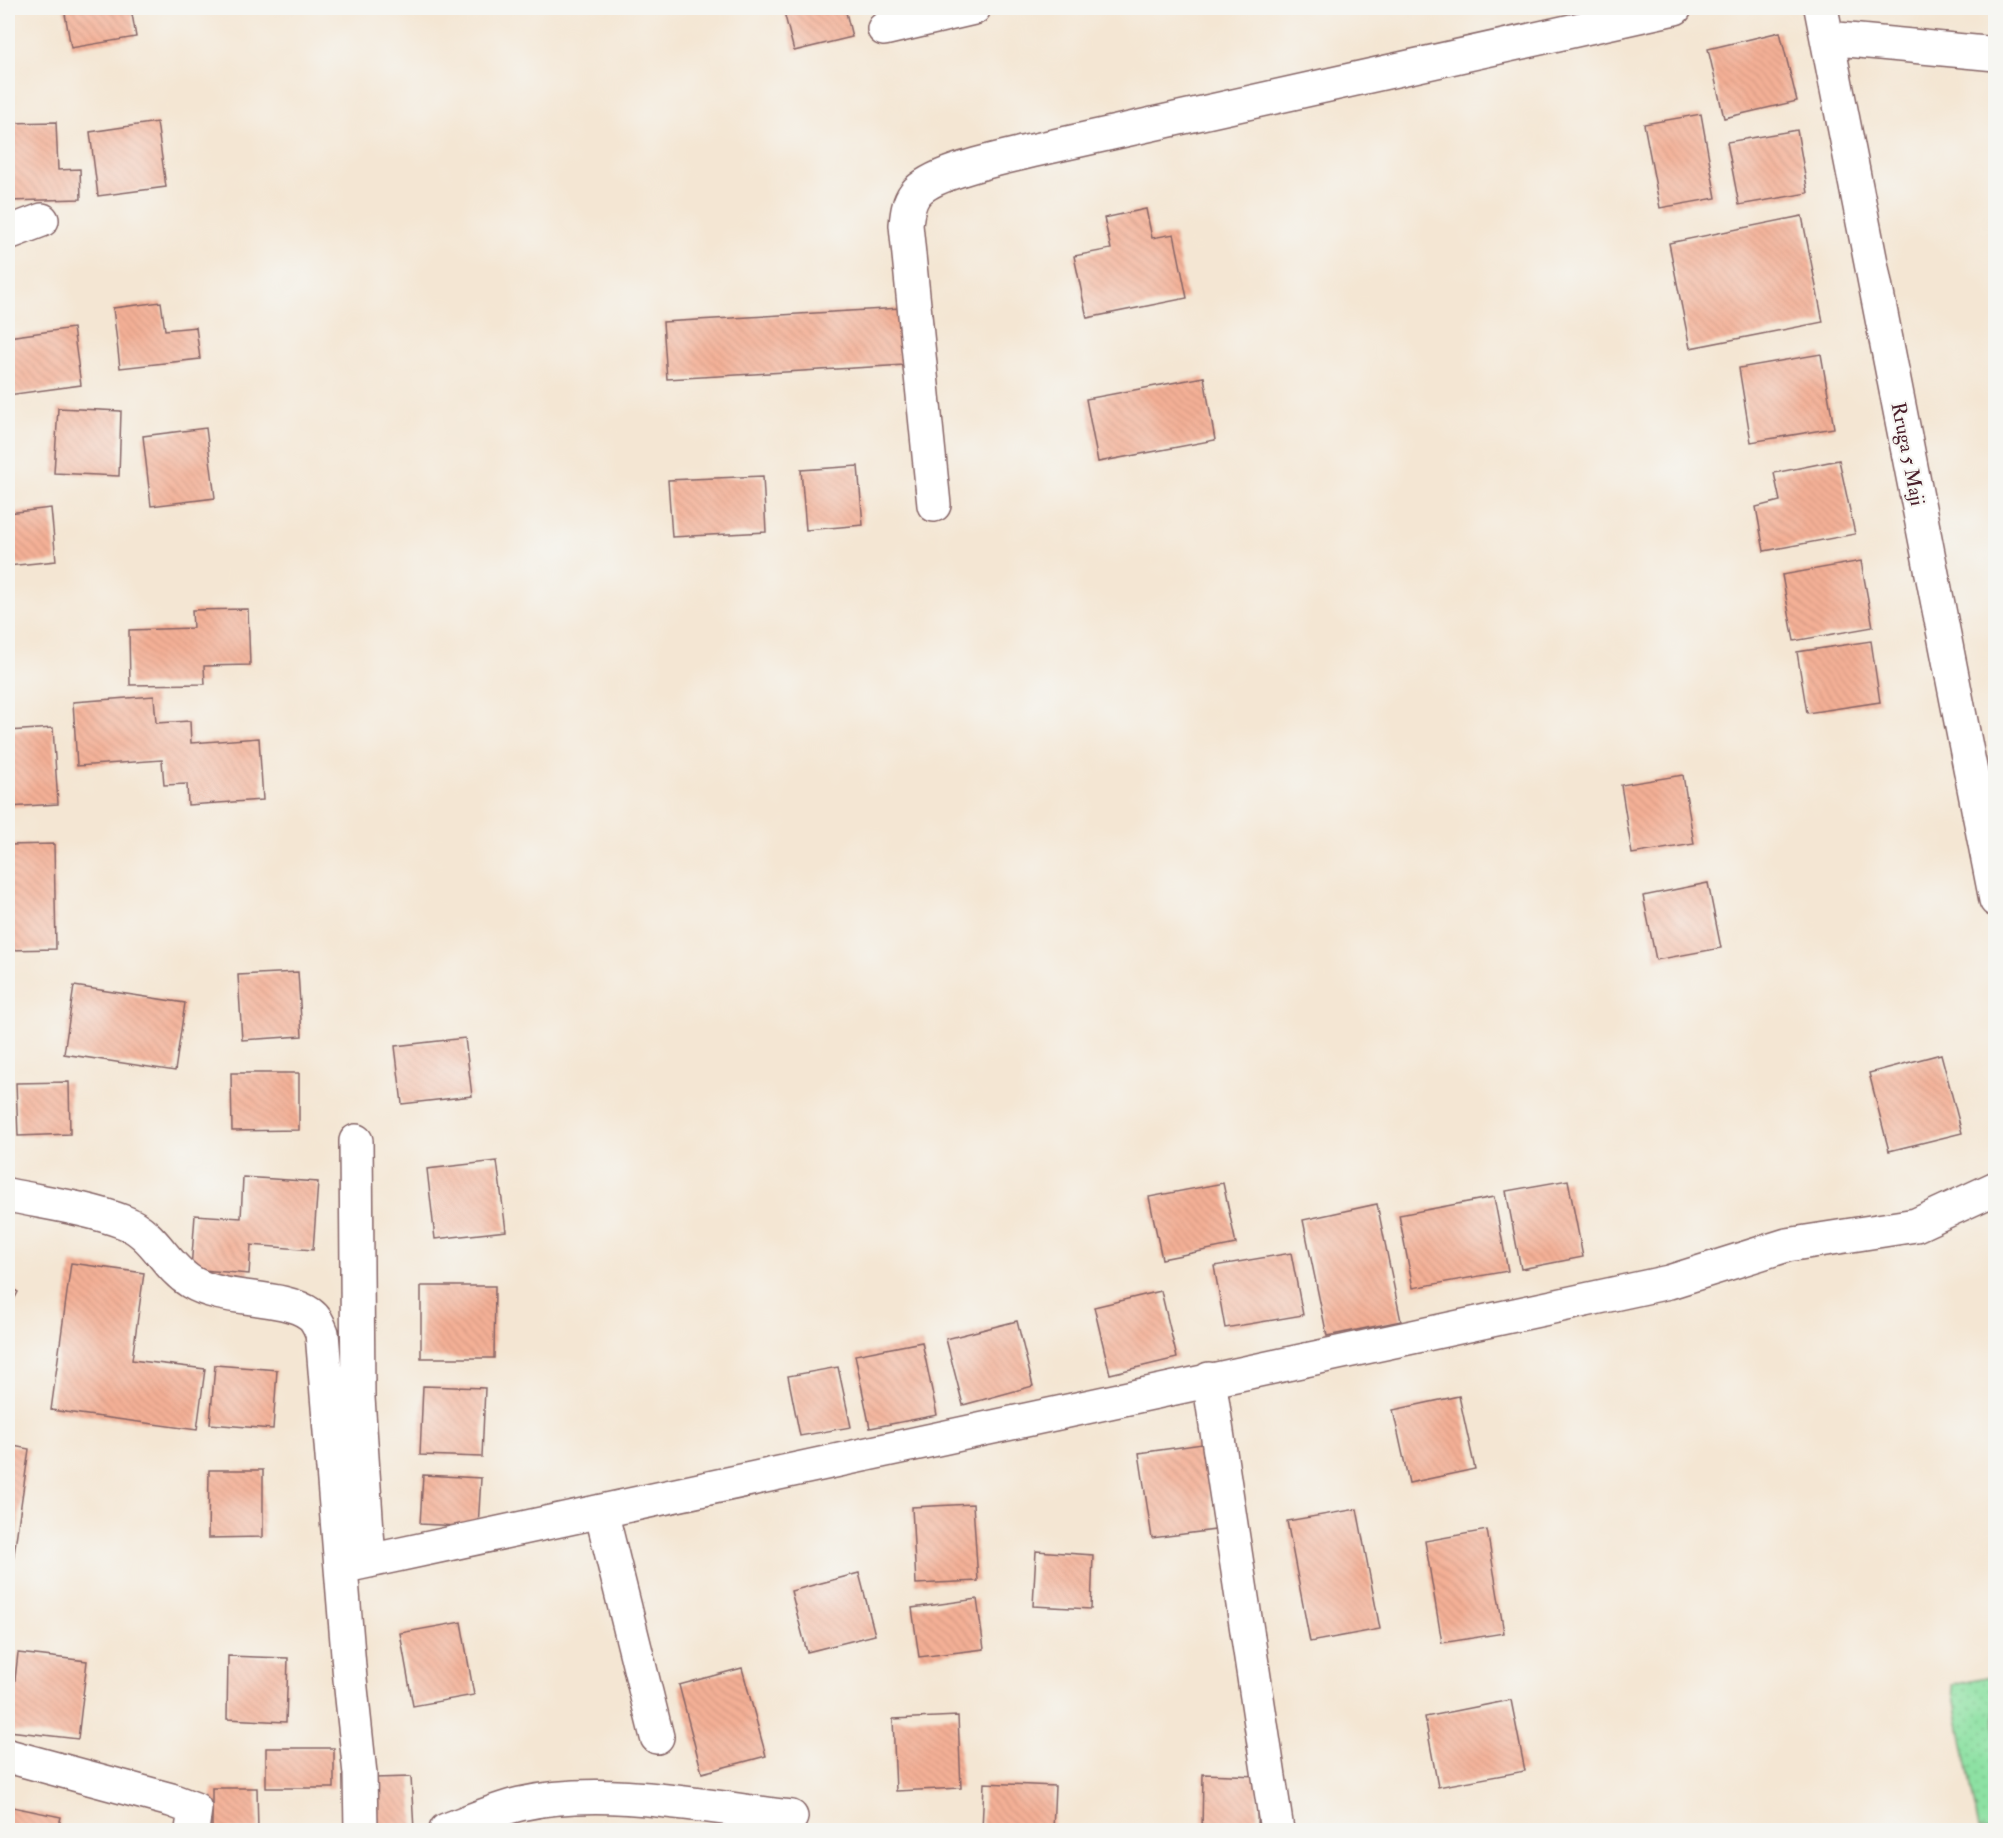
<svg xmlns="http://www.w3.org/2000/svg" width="2003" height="1838" viewBox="0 0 2003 1838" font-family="'IM FELL Double Pica',serif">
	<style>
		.garden { fill: url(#garden-dots); stroke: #6c8067; stroke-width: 1.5 }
		.building { fill: url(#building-back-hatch) }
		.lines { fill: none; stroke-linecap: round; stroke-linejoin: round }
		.minor-casing { stroke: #866566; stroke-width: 36 }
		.minor { stroke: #fff; stroke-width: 33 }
		.labels { text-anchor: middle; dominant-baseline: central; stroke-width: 4.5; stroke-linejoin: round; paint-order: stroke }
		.street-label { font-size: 20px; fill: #4a1f2b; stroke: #f6f6f2 }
	</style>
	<defs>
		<pattern id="garden-dots" width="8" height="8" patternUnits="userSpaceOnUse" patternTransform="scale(1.5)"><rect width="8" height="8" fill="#8de1a3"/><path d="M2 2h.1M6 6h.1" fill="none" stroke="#7bc18c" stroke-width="1.8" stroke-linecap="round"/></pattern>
		<pattern id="building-back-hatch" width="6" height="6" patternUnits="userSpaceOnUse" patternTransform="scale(1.5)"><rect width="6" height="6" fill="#f4b096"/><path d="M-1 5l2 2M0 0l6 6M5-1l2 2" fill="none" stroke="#d39781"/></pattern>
	</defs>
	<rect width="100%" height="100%" fill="#f6f6f2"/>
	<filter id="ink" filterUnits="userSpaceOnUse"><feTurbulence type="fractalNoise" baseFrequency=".0167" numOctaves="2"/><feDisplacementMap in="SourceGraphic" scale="12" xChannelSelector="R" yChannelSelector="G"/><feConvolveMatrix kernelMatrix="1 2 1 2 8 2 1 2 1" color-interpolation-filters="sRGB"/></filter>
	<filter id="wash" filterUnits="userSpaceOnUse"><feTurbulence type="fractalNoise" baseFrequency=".008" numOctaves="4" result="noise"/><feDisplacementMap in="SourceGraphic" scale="24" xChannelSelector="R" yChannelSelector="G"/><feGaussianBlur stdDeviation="1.35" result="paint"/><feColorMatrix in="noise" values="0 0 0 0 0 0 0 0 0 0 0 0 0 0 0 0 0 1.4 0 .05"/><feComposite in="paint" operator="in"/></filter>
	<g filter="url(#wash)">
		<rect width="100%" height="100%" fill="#f4e6d3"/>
		<path class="garden" d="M1995,1676V1830H1979L1952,1685Z"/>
		<g id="blocks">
			<path class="building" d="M64,8H131L136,37L71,48Z
				M783,8H845L852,37L794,51Z
				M1780,32L1797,101L1724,118L1708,49Z
				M1701,114L1716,198L1660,208L1644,124Z
				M56,122L58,170L80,169L81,199L8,201V123Z
				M157,122L166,187L98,196L90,132Z
				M1797,130L1808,193L1739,205L1727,142Z
				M1146,209L1152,238L1174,234L1187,298L1087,318L1074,256L1111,249L1104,218Z
				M1802,216L1823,322L1690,348L1669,243Z
				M161,302L165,330L196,327L200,359L120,368L113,308Z
				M901,308L905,365L667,379L663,322Z
				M73,328L81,385L8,395V337Z
				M1821,354L1834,428L1751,442L1739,368Z
				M1204,377L1215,440L1098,462L1086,399Z
				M58,408L121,411L119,476L54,473Z
				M206,428L215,498L151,506L143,436Z
				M1839,460L1855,534L1764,551L1756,507L1780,501L1774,473Z
				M858,466L863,525L806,530L801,470Z
				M763,476L766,532L672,537L668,480Z
				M51,508L56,561L8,566V513Z
				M1861,561L1873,627L1794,641L1782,575Z
				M248,609L250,665L204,666L205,684L130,685L129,630L193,628L192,610Z
				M1871,641L1880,702L1807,713L1797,652Z
				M154,696L156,723L190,721L191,743L259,738L263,800L188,805L187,784L164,785L162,760L77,766L73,702Z
				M53,728L58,804L8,807V731Z
				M1683,775L1694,844L1632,854L1621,785Z
				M54,844L56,949L8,950V845Z
				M1708,883L1721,948L1656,960L1643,896Z
				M298,972L302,1036L242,1040L238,975Z
				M74,986L185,1003L175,1071L64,1054Z
				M465,1038L472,1096L402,1104L395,1046Z
				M1941,1054L1962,1133L1889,1151L1869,1073Z
				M231,1073H299V1130L232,1131Z
				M69,1082L70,1134L18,1136L16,1083Z
				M497,1161L506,1231L435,1239L427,1169Z
				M243,1177L318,1182L313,1250L251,1245L249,1274L191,1269L195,1215L241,1218Z
				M1568,1180L1583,1257L1521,1269L1506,1191Z
				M1223,1183L1236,1244L1162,1259L1149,1197Z
				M1494,1197L1508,1271L1413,1288L1399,1215Z
				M1377,1204L1401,1321L1327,1336L1303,1220Z
				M1291,1253L1303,1315L1225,1328L1214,1266Z
				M71,1263L144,1273L132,1360L205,1369L197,1430L51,1410Z
				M8,1286L18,1292L8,1311Z
				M421,1286H495L494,1358H421Z
				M1161,1291L1177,1358L1110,1374L1094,1307Z
				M1017,1321L1033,1386L963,1405L946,1339Z
				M922,1342L937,1415L870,1428L855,1355Z
				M215,1365L277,1370L273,1429L210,1424Z
				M838,1367L851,1427L800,1436L788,1376Z
				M423,1386L485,1388L482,1457L420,1455Z
				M1459,1396L1475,1469L1409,1483L1393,1410Z
				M1202,1444L1215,1530L1152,1538L1139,1453Z
				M8,1445L29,1449L9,1589H8Z
				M209,1470H263V1537L208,1538Z
				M423,1475L481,1478L478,1527L420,1524Z
				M973,1504L978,1581L916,1584L912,1507Z
				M1357,1509L1380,1629L1310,1642L1287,1521Z
				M1487,1530L1504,1633L1442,1643L1425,1541Z
				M1036,1551L1093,1555L1091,1609L1033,1606Z
				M859,1573L875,1635L807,1652L791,1591Z
				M977,1599L984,1649L919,1657L912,1608Z
				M461,1622L474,1695L413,1706L400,1633Z
				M18,1653L87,1661L78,1739L9,1731Z
				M228,1656L288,1658L286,1722L227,1719Z
				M742,1668L766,1756L702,1773L679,1685Z
				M1511,1700L1525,1771L1438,1787L1425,1717Z
				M958,1716L961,1788L896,1791L893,1719Z
				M266,1748H334V1788H266Z
				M1203,1774L1258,1776L1257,1830H1202Z
				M411,1777L414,1830H377L374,1778Z
				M984,1783L1055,1786L1053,1830H982Z
				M212,1788H257L258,1830H212Z
				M8,1806L61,1817L58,1830H8Z"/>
		</g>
	</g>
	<g filter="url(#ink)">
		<use href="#blocks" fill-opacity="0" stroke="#866566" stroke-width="1.5"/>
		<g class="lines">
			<defs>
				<path id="minor" d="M1821,8L1996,900
					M884,29L974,8
					M1827,38L1996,54
					M8,233L42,220
					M934,505L906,225C907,215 908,203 915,194C931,172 1003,158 1031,151L1675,8
					M356,1141L358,1398L369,1561
					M8,1195C46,1203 87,1208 124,1222C154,1233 165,1266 191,1282C223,1302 282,1294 310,1314C317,1319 319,1326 322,1333L350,1679L360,1774L361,1830
					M1209,1379L1277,1830
					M601,1511L657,1737
					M341,1567L1669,1282L1787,1245L1916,1225L1996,1188
					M8,1756L171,1800L195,1809L192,1830
					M446,1830C470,1821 495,1810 520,1804C604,1785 706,1807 791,1817"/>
			</defs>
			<use href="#minor" class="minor-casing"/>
			<use href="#minor" class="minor"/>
		</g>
	</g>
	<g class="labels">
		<g class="street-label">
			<text transform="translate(1908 454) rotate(79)">Rruga 5 Maji</text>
		</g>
	</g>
	<rect width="2003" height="1838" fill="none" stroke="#f6f6f2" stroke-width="30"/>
</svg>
